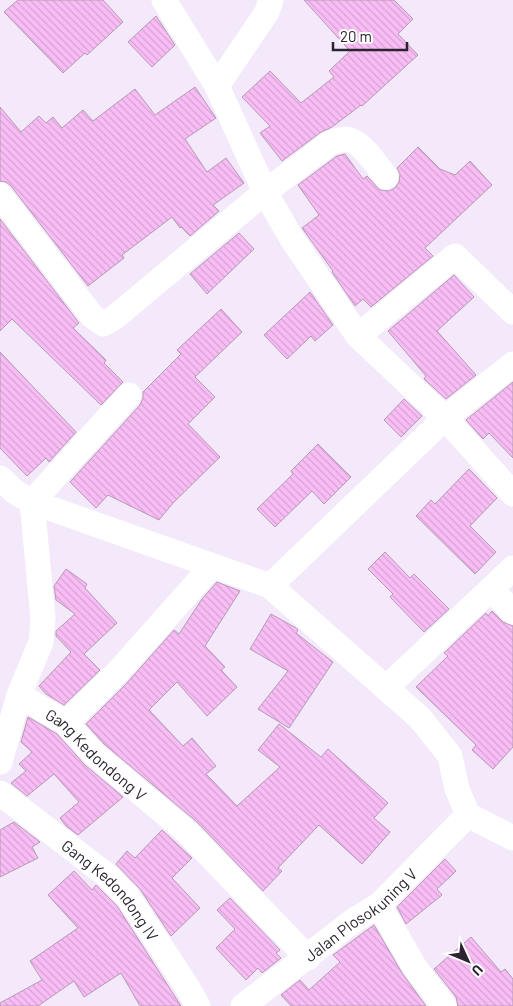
<svg xmlns="http://www.w3.org/2000/svg" width="513" height="1006" viewBox="0 0 513 1006" font-family="Barlow,sans-serif">
	<style>
		.building { fill: url(#building-back-hatch); stroke: #b59ab3 }
		.lines { fill: none; stroke-linecap: round; stroke-linejoin: round }
		.street { stroke: #fff; stroke-width: 25 }
		.labels { text-anchor: middle; dominant-baseline: central; stroke-width: 4; stroke-linejoin: round; paint-order: stroke }
		.street-label { font-size: 16px; fill: #2b2430; stroke: #fff }
	</style>
	<defs>
		<pattern id="building-back-hatch" width="6" height="6" patternUnits="userSpaceOnUse" patternTransform="scale(1.25)"><rect width="6" height="6" fill="#f9bdf6"/><path d="M-1 5l2 2M0 0l6 6M5-1l2 2" fill="none" stroke="#d6a2d3"/></pattern>
	</defs>
	<rect width="100%" height="100%" fill="#f4e8fb"/>
	<path class="building" d="M18,0H103L123,22L87,55L85,53L63,73L4,12Z
		M304,0H394L413,19L398,34L418,55L362,106L361,105L332,127L321,132L282,161L260,133L270,126L242,97L270,71L301,103L334,77L329,71L350,51Z
		M156,16L175,45L152,67L128,42Z
		M195,87L216,118L185,139L207,172L226,158L244,183L213,205L219,211L190,236L181,227L180,228L172,217L122,255L124,258L88,286L11,186L6,182L0,181V107L21,132L39,116L46,123L53,117L62,128L83,110L93,121L135,89L155,115Z
		M418,147L440,169L455,175L470,161L492,185L425,248L433,256L371,307L363,299L355,306L332,272L333,271L302,228L319,215L298,185L337,156L345,154L363,179L367,176L380,190L389,191L395,188L399,182L400,174L397,168Z
		M0,219L79,323L73,328L106,360L104,363L123,382L101,405L12,319L0,331Z
		M239,233L254,249L207,294L190,274Z
		M454,275L474,297L437,331L476,375L446,399L424,379L426,376L388,331Z
		M310,292L333,325L315,341L311,336L287,359L264,335Z
		M221,309L242,332L195,377L215,397L188,424L220,457L173,503L159,520L108,495L96,508L70,482L140,405L143,398V392L181,354L177,350Z
		M0,352L76,432L49,462L46,458L27,476L0,448Z
		M513,382V458L489,433L483,439L466,420Z
		M404,399L422,416L401,437L384,420Z
		M318,444L351,477L324,504L312,491L275,527L257,509L293,474L291,471Z
		M469,469L497,498L470,526L496,552L475,574L416,516L431,500L435,504Z
		M385,552L410,578L414,574L449,609L424,632L390,597L393,594L368,569Z
		M66,569L87,584L85,588L117,623L84,654L100,670L64,705L46,694L39,686L71,652L56,636V631L75,614L56,600L54,586Z
		M217,582L240,591L205,646L225,667L221,670L237,687L207,716L177,682L149,710L183,746L192,738L216,766L206,774L237,806L280,767L258,750L279,724L321,757L328,749L388,803L374,818L390,832L362,864L319,825L278,868L282,871L263,891L197,822L104,744L86,724L126,684L174,630L179,634L202,599Z
		M492,611L503,622L513,626V747L493,769L472,750L476,745L416,687L448,656L444,653L486,613L488,616Z
		M271,614L296,628L298,630L296,633L333,662L289,728L258,709L288,671L250,649Z
		M28,717L57,734L85,765L123,797L78,835L66,826L60,818L79,802L54,774L27,796L11,783L26,771L19,764L32,752L21,742Z
		M14,822L40,842L32,847L38,858L0,877V830Z
		M162,830L192,858L172,878L200,908L171,936L140,889L116,864L127,851L135,858Z
		M445,859L456,871L437,889L442,895L406,924L397,907Z
		M74,871L92,890L96,885L117,906L181,1006H140L121,973L84,997L74,981L38,1006H0V1003L42,980L30,961L78,928L48,895Z
		M230,898L280,950L276,953L281,958L262,973L258,968L246,980L216,948L235,929L217,910Z
		M374,925L402,973L426,1006H291L281,995L300,980L309,990L340,962L333,955Z
		M471,937L501,972L505,969L513,979V1006H458L456,997L434,969Z"/>
	<g class="lines">
		<g class="street">
			<path d="M164,0L217,86L265,192L292,239L358,336L445,418L513,494"/>
			<path d="M217,86L267,12L271,0"/>
			<path d="M0,195L92,316L103,324L114,318L265,192L330,143C336,141 343,138 350,140C365,145 376,165 386,177"/>
			<path d="M358,336L455,256L513,312"/>
			<path d="M0,478L15,492L32,502L270,586L420,718L450,756L457,789L468,815L513,838"/>
			<path d="M270,586L445,418L513,364"/>
			<path d="M491,589L513,612"/>
			<path d="M386,688L513,568"/>
			<path id="s1" d="M19,695L66,723L94,754L187,832L308,958"/>
			<path d="M66,723L116,674L212,566"/>
			<path d="M0,762L19,695L41,642L43,618L32,502L129,395"/>
			<path id="s2" d="M0,793L109,877L128,897L186,985L198,1006"/>
			<path d="M379,905L414,966L444,1006"/>
			<path id="s3" d="M243,1006L353,921L379,905L468,815"/>
		</g>
	</g>
	<g class="labels">
		<g class="street-label">
			<text stroke="none"><textPath href="#s1" startOffset="98">Gang Kedondong V</textPath></text>
			<text stroke="none"><textPath href="#s2" startOffset="148">Gang Kedondong IV</textPath></text>
			<text stroke="none"><textPath href="#s3" startOffset="149">Jalan Plosokuning V</textPath></text>
		</g>
	</g>
	<g transform="translate(468 961) rotate(134)" stroke="#ffffff" stroke-width="4" paint-order="stroke">
	<path d="M0-4L9 19L0 12L-9 19Z" fill="#2b2430"/>
	<text y="-8" font-size="14" font-weight="bold" text-anchor="middle" fill="#2b2430">U</text>
	</g>
	<path d="M333 42v8h74v-8" fill="none" stroke="#2b2430" stroke-width="2.5"/>
	<text x="340" y="42" font-size="15" fill="#2b2430" stroke="#ffffff" stroke-width="4" paint-order="stroke">20 m</text>
</svg>
